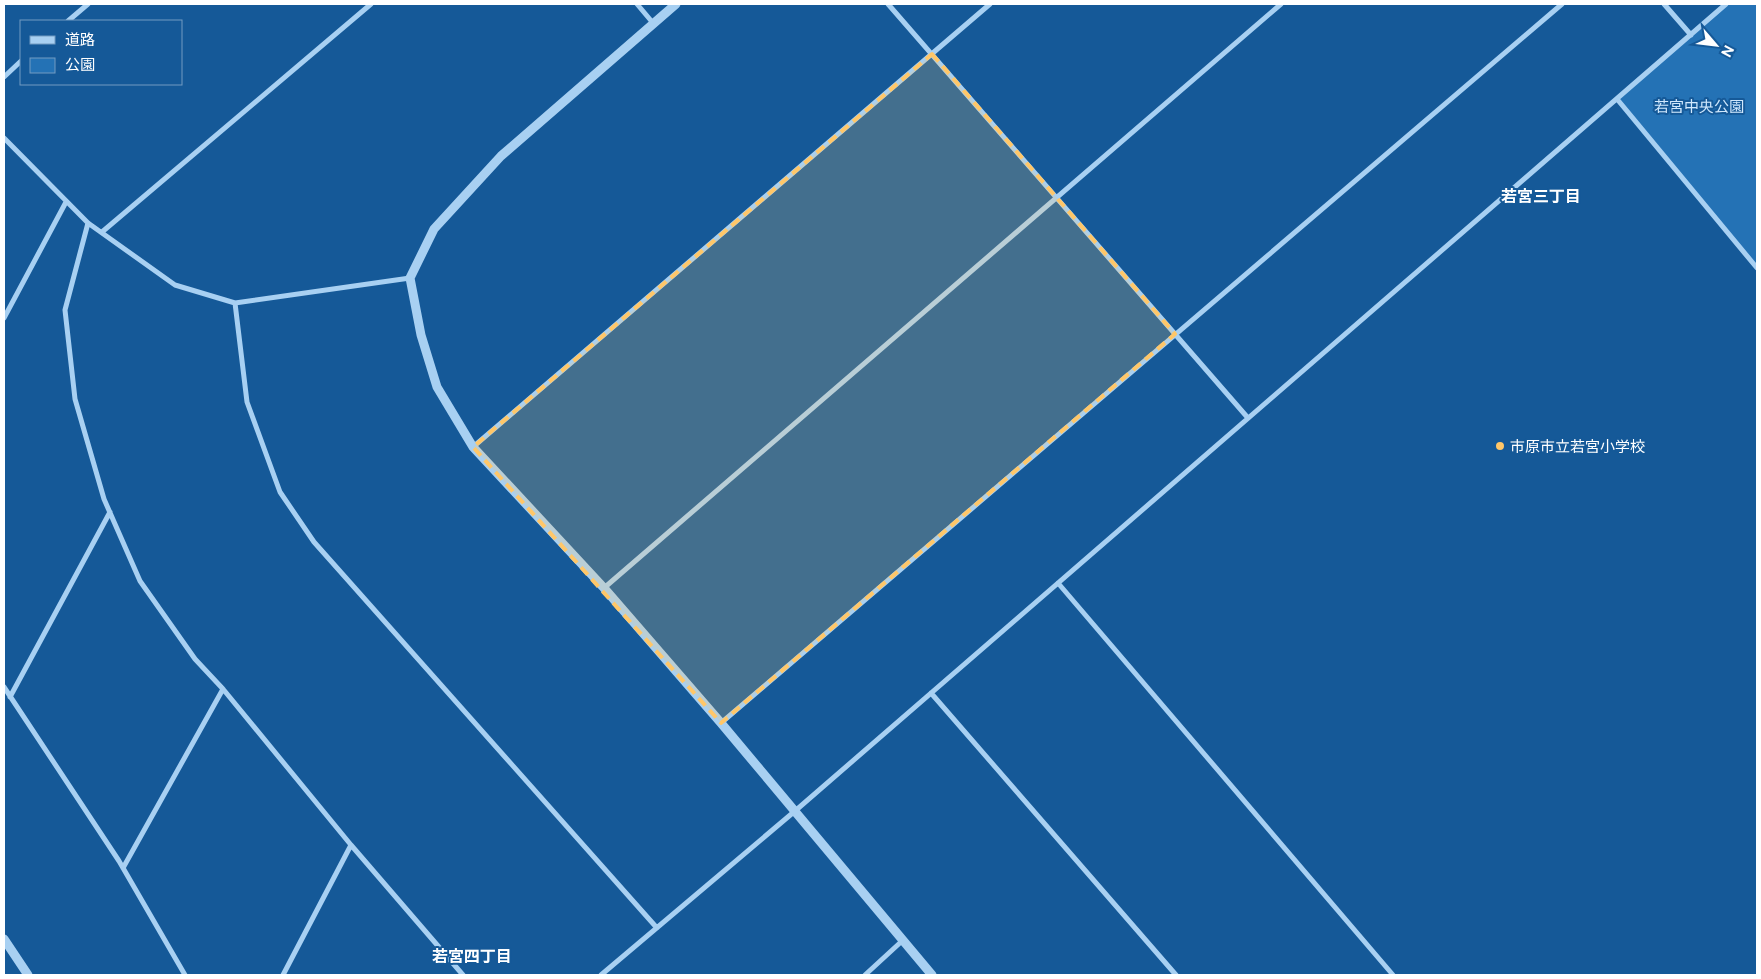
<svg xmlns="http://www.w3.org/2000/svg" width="1761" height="979" viewBox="0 0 1761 979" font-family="'Public Sans','Noto Sans JP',sans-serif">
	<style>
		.green { fill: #2472b5 }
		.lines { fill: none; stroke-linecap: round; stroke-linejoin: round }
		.minor { stroke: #a8d0f2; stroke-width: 5 }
		.tertiary { stroke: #a8d0f2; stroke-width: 9 }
		.marked { fill: #ffc769; fill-opacity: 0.2; stroke: #ffc769; stroke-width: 4; stroke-dasharray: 10 6; stroke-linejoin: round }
		.poi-dot { fill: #ffc769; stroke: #155998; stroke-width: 2 }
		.labels { text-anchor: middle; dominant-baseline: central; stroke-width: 4; stroke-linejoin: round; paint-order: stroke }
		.park-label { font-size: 15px; fill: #d0e8fd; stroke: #155998 }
		.poi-label { font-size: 15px; fill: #fff; stroke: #155998; text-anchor: start }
		.neighbourhood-label { font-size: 16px; font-weight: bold; fill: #fff; stroke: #155998 }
	</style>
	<rect width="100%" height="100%" fill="#155998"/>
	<path class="green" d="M1726,4H1757V268L1617,99Z"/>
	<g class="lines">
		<path class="minor" d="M637,4L653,23
			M888,4L1248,418
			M1664,4L1691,35
			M68,21L88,4
			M4,77L21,61
			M1617,99L1757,268
			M4,138L88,223L175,285L235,303L410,278
			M88,223L65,310L75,399L104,499L140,581L195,659L223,689L351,845L463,975
			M102,232L371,4
			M235,303L247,402L280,492L314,542L657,928
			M4,318L66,202
			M473,447L990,4
			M1058,583L1393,975
			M604,588L1281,4
			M4,687L119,861L185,975
			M931,693L1176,975
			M10,697L110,512
			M721,723L1562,4
			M123,868L223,689
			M283,975L351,845
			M601,975L795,811L1726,4
			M865,975L902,941"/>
		<path class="tertiary" d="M676,4L501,156L434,229L410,278L421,335L437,387L473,447L604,588L721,723L932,975
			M4,939L28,975"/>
	</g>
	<path class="marked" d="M932,54L1175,334L721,723L473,447Z"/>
	<circle class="poi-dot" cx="1500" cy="446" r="5"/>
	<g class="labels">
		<g class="park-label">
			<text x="1699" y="106">若宮中央公園</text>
		</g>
		<g class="poi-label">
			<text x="1510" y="446">市原市立若宮小学校</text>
		</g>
		<g class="neighbourhood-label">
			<text x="1541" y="196">若宮三丁目</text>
			<text x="472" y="956">若宮四丁目</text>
		</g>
	</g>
	<rect width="1761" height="979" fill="none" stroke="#ffffff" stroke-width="10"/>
	<rect x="20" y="20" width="162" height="65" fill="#155998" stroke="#739bc1"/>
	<rect x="30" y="36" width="25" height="8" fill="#a8d0f2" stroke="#739bc1"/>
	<text x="65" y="45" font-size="15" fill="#ffffff">道路</text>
	<rect x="30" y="58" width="25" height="15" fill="#2472b5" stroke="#739bc1"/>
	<text x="65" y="70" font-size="15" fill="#ffffff">公園</text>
	<g transform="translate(1716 45) rotate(118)" stroke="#155998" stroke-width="4" paint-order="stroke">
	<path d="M0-4L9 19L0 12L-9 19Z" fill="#ffffff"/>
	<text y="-8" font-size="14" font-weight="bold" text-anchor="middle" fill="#ffffff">N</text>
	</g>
</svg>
